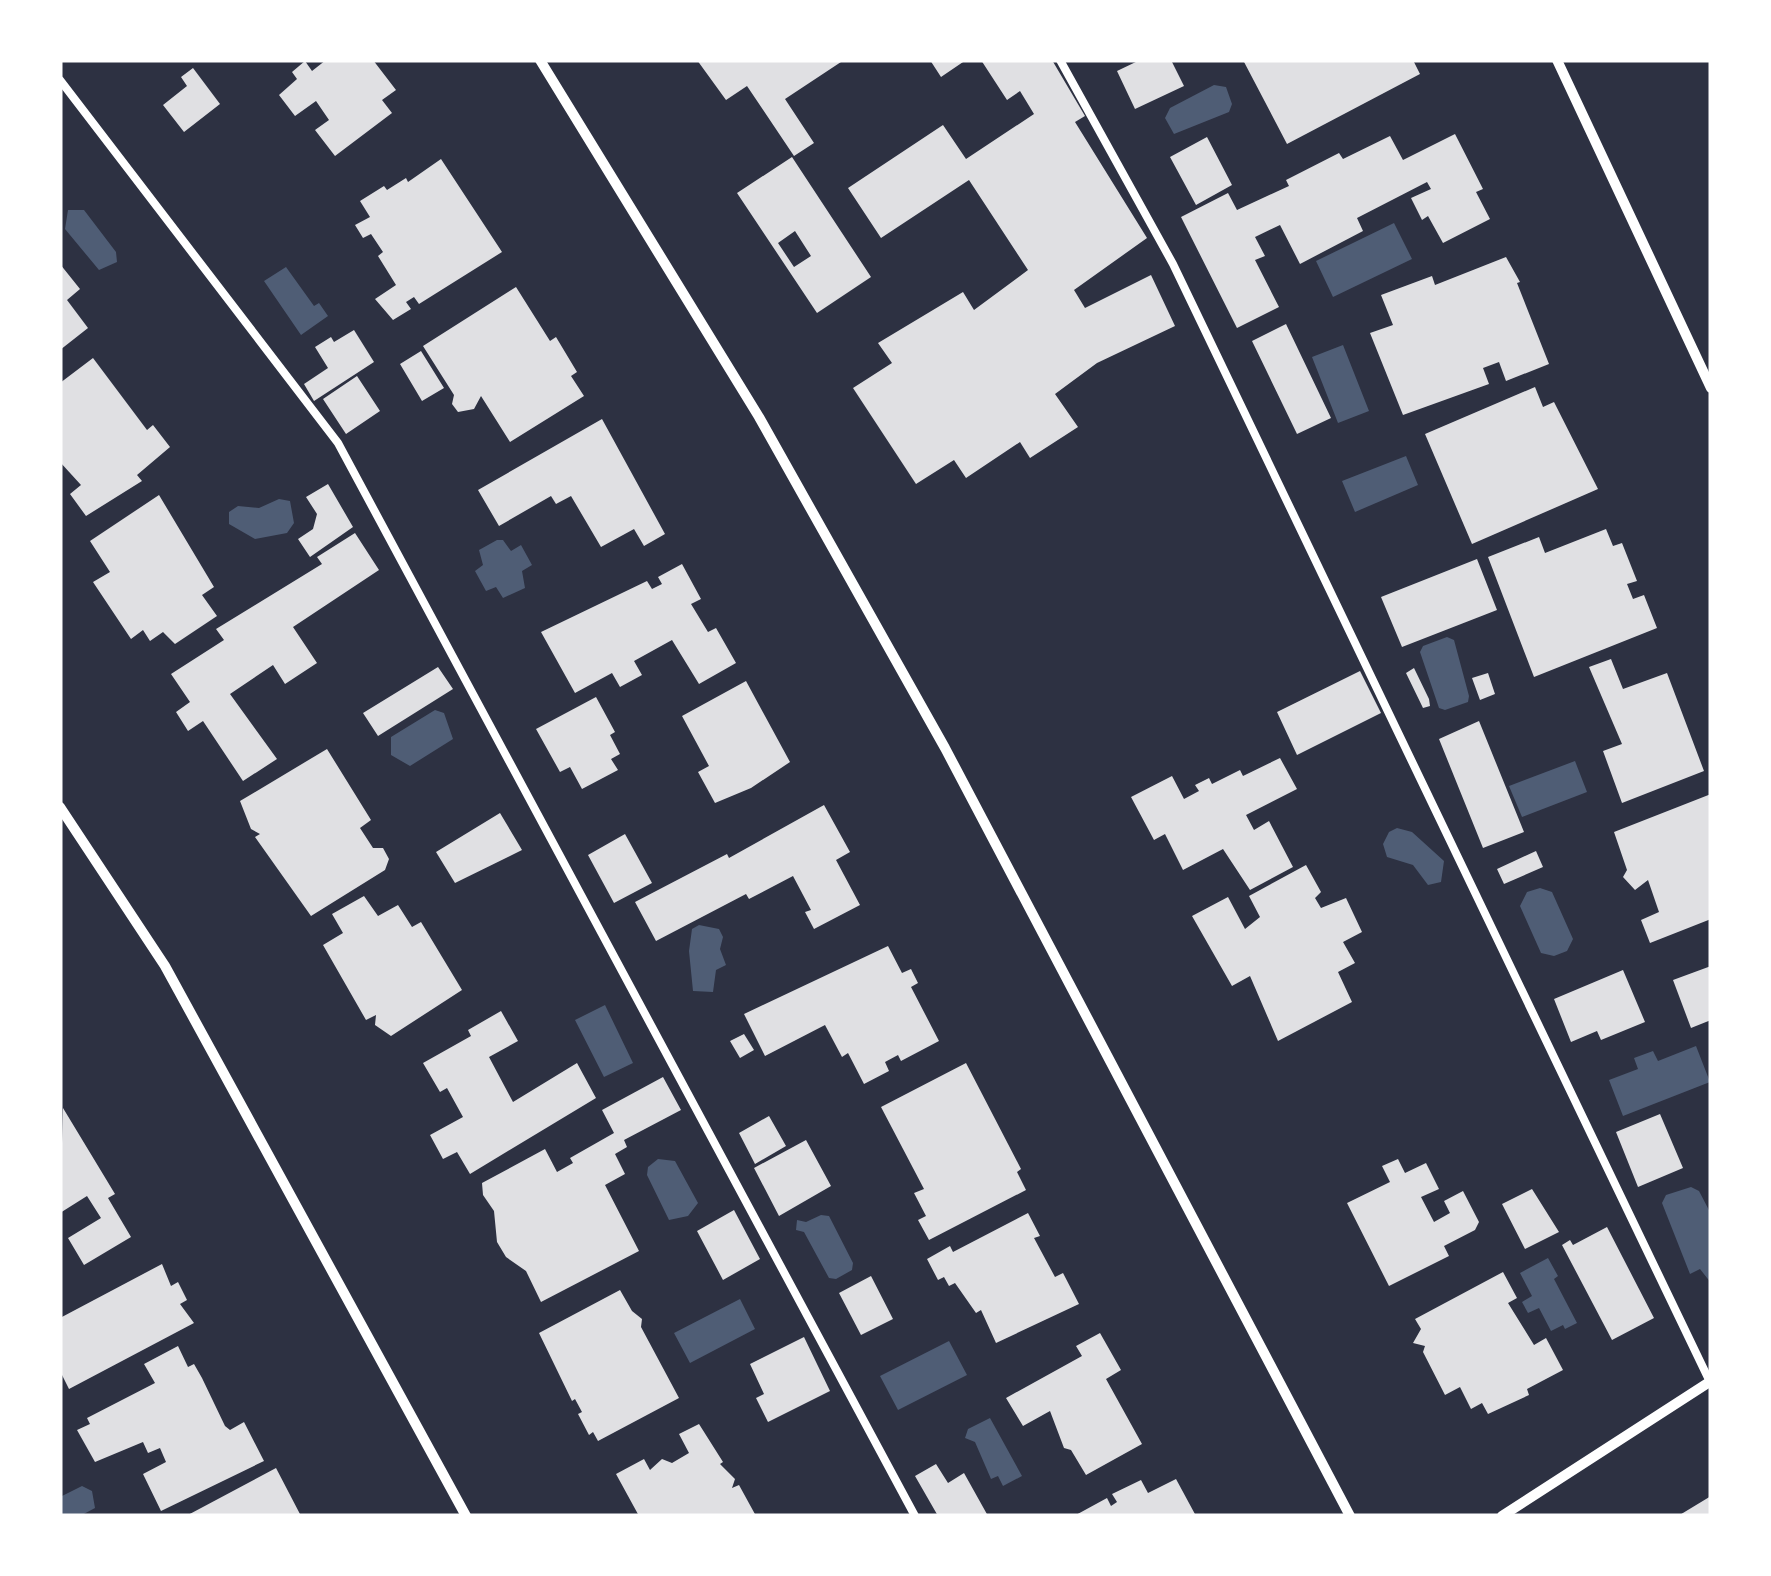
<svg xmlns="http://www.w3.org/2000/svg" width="1771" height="1576" viewBox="0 0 1771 1576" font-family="'Alegreya Sans',sans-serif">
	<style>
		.water { fill: #4f5d75 }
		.building { fill: #e0e0e3; fill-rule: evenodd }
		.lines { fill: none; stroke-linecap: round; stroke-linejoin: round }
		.service { stroke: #fff; stroke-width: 8 }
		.minor { stroke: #fff; stroke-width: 10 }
	</style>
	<rect width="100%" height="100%" fill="#2d3142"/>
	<path class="water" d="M1214,85L1226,87L1232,104L1229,112L1174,134L1165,118L1170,108Z
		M68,210H84L116,252L117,262L99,270L65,229Z
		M1394,223L1412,259L1333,297L1316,261Z
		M286,267L314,306L319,303L328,316L301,335L264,281Z
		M1343,345L1369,411L1338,423L1312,357Z
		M1406,456L1418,485L1355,512L1342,481Z
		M279,499L290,501L294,523L287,533L255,539L229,524V512L238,506L259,508Z
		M497,540H503L511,551L521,545L532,565L522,571L525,588L503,598L496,587L486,591L475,571L483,565L479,550Z
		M1447,637L1454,640L1469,696L1468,702L1445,710L1439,708L1420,652L1423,646Z
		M435,710L444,713L453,739L410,766L391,755V737Z
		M1575,761L1587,792L1522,817L1509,786Z
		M1397,828L1412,832L1444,861L1441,882L1428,885L1413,865L1387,857L1383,844L1389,832Z
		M1540,888L1552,892L1573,939L1567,951L1554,956L1541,953L1520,906L1527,892Z
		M699,925L719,929L723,937L720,949L726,965L716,970L713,992L693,991L689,951L692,929Z
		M605,1005L633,1063L604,1077L575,1020Z
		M1696,1046L1710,1082L1623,1116L1609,1080L1638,1069L1634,1058L1653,1051L1658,1061Z
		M658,1159L675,1161L698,1203L688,1216L669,1220L647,1175L648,1167Z
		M1691,1187L1699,1191L1711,1214V1283L1700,1269L1690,1274L1662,1203L1666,1195Z
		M821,1215L829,1216L853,1263L852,1270L836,1279L829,1278L804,1232L796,1230L797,1220L806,1222Z
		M1548,1258L1558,1276L1554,1279L1577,1323L1565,1329L1563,1325L1551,1331L1539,1308L1528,1313L1522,1302L1532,1296L1520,1273Z
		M740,1299L755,1329L690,1363L674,1333Z
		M949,1341L967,1375L898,1410L880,1376Z
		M990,1418L1022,1476L1003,1486L998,1476L991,1479L975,1442L965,1438L968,1429Z
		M82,1486L92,1491L95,1508L80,1516H60V1497Z"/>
	<path class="building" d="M326,60H373L396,90L382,100L392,113L335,156L315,130L329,120L316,101L295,116L279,95L297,79L292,72L305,61L312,71Z
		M697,60H844L785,99L814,143L794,156L747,86L726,100Z
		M930,60H966L941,77Z
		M981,60H1052L1085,116L1075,122L1147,238L1074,290L1085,308L1151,275L1175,326L1097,363L1055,394L1078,427L1030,458L1020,442L966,478L954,460L916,484L853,388L892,363L878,343L963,292L974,310L1028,270L969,180L881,238L848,188L943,125L966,159L1034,114L1020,91L1007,100Z
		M1140,60H1171L1184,86L1135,109L1117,71Z
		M1243,60H1413L1420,74L1287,144Z
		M193,68L220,104L184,132L163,105L187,86L181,77Z
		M1455,134L1483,189L1476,192L1490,219L1443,243L1428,216L1422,220L1411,198L1431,189L1427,182L1357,218L1363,231L1300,264L1280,225L1255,237L1265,256L1255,260L1279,307L1237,328L1181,217L1228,193L1237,210L1289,186L1286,180L1339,153L1343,159L1390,136L1403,160Z
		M1207,137L1232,185L1196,205L1170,157Z
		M792,157L871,277L817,313L737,193ZM795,231L811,256L794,267L778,243Z
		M441,159L502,252L419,304L414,297L406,302L411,309L393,320L375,299L396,285L378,256L383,252L371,234L363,238L355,225L370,217L360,201L384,186L387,190L406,178L408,182Z
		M1506,257L1520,282L1517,283L1549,364L1506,381L1499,362L1483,368L1489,384L1403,415L1370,333L1393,325L1381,295L1432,276L1435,285Z
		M60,264L80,289L67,300L88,328L60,350Z
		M516,287L550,341L556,337L577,372L571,376L584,396L510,442L481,396L474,409L458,412L452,404L454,395L423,346Z
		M1286,324L1331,418L1297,434L1252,341Z
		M354,330L374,362L314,401L304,384L328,368L315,347L331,337L334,342Z
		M421,351L444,388L422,401L400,364Z
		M93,358L147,430L153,425L170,447L137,475L142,481L86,516L70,494L81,485L60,462V383Z
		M357,376L380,411L346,434L323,399Z
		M1535,387L1543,407L1554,402L1598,489L1472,544L1425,434Z
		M602,419L665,534L644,546L634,529L601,547L571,496L556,504L551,496L499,526L478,490Z
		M328,484L353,527L310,557L298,539L313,529L317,514L306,497Z
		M159,495L214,587L202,595L217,616L175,644L163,632L150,641L143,630L131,639L93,582L110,572L90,541Z
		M1606,529L1613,546L1622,543L1637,581L1627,584L1633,599L1644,595L1657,628L1534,677L1488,557L1539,537L1545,553Z
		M355,533L379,570L293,627L317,663L285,684L273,665L230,694L277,759L243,781L203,721L188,731L176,712L190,702L171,674L224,640L216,629L322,564L317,557Z
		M1477,559L1497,610L1402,647L1381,597Z
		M682,564L701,599L691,604L708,632L716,628L736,663L699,684L672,640L634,661L642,675L620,687L612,673L575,693L541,632L647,581L652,589L662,584L658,577Z
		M1611,659L1623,689L1667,673L1704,771L1622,803L1603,751L1622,744L1589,667Z
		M438,667L453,689L378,736L363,713Z
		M1414,668L1429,699L1430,706L1423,708L1406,673Z
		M1360,671L1381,713L1297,755L1277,712Z
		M1488,673L1495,694L1480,700L1472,678Z
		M746,681L790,762L751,788L715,803L698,772L709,766L682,716Z
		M596,697L615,732L610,735L620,754L611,759L618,770L582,789L570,767L560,772L536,729Z
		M1479,721L1524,832L1483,848L1439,739Z
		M327,749L371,820L360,828L373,848H383L389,859L385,870L311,916L255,837L260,834L251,829L240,801Z
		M1280,758L1297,789L1246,815L1254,830L1269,821L1293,867L1250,890L1223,849L1183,870L1165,834L1154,840L1131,797L1172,776L1184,799L1199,791L1195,785L1209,778L1212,784L1240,770L1243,776Z
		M1711,794V919L1650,943L1641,920L1659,912L1648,880L1635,890L1623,877L1627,870L1614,832Z
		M824,805L850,852L836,860L860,905L814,929L805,912L811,910L793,876L749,899L746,894L656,941L635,902L727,854L729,858Z
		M500,813L522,850L455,883L436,852Z
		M625,834L652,883L614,903L588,855Z
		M1536,851L1543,867L1504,884L1497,869Z
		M1306,865L1321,892L1315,898L1321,908L1346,898L1362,932L1343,942L1355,963L1338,972L1352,1002L1278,1041L1250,976L1232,986L1192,916L1228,897L1245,929L1260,917L1249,896Z
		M364,896L378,916L398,905L412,927L421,922L462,990L391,1036L375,1025L376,1015L366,1020L323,945L343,933L332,914Z
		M888,946L902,973L911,969L918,983L911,987L939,1041L901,1061L898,1055L885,1062L889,1071L864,1084L848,1053L842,1057L825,1025L765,1056L744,1014Z
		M1711,966V1020L1691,1028L1673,980Z
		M1623,970L1645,1022L1601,1040L1597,1031L1571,1042L1554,999Z
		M501,1011L518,1041L489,1057L513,1102L577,1063L596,1098L470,1174L457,1152L443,1159L430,1135L463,1117L447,1088L440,1092L423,1063L471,1036L468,1030Z
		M744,1034L754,1050L740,1058L730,1041Z
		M966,1063L1021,1169L1017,1172L1026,1190L929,1240L918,1220L926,1216L914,1193L924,1189L881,1107Z
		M663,1077L681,1110L624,1140L627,1147L615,1154L625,1174L605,1185L639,1251L541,1302L526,1271L506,1257L497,1242L494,1211L483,1195L482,1183L545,1149L557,1172L573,1163L570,1158L614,1133L602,1110Z
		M63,1108L115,1194L108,1198L131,1237L84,1265L68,1238L101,1218L87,1196L60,1213Z
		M1660,1114L1683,1168L1638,1187L1616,1132Z
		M769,1116L786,1146L755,1164L739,1133Z
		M806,1140L831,1186L779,1216L754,1168Z
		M1398,1159L1405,1173L1426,1163L1439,1189L1421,1197L1434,1222L1450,1213L1444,1201L1463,1191L1479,1222L1475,1230L1444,1246L1449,1256L1389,1286L1347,1203L1390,1182L1382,1166Z
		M1532,1189L1559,1232L1525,1249L1502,1204Z
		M734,1210L760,1259L723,1280L697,1231Z
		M1028,1213L1040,1236L1034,1238L1055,1277L1063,1273L1079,1304L996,1343L981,1310L976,1313L955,1283L949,1286L944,1277L938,1280L927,1259L950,1246L953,1252Z
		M1607,1227L1654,1318L1612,1340L1562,1245L1570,1240L1573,1245Z
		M162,1264L171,1286L178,1282L187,1300L180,1304L194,1323L69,1389L60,1371V1318Z
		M1503,1272L1517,1298L1508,1303L1534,1345L1546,1338L1563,1370L1527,1389L1529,1395L1488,1414L1482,1403L1471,1409L1460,1387L1445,1395L1423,1352L1425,1346L1413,1343L1421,1329L1415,1319Z
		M871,1276L893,1319L861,1335L839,1293Z
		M620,1290L632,1311L642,1319L641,1327L679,1398L598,1441L593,1432L589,1435L578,1414L582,1412L575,1399L572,1401L539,1333Z
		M1100,1333L1121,1370L1106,1379L1142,1444L1086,1475L1071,1450L1064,1448L1050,1411L1023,1426L1006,1398L1082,1356L1076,1346Z
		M804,1337L830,1391L768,1422L756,1398L764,1394L750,1364Z
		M178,1346L188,1367L194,1364L202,1378L225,1426L230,1430L244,1422L264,1461L161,1511L143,1474L166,1462L160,1448L148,1453L143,1442L95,1462L77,1430L90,1424L87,1418L155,1383L144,1364Z
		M699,1424L723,1462L720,1464L735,1479L732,1488L739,1485L756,1516H639L616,1474L644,1459L650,1470L662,1459L672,1463L689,1453L679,1434Z
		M936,1464L948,1483L964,1473L988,1516H938L915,1476Z
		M276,1468L301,1516H186Z
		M1176,1479L1196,1516H1074L1107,1498L1111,1506L1117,1502L1112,1494L1141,1480L1148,1493Z
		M1711,1496V1516H1678Z"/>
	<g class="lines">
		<path class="service" d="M1060,60L1173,264L1711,1384
			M60,80L338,443L915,1516"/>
		<path class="minor" d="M540,60L759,417L945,748L1350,1516
			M1557,60L1711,388
			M60,807L165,966L466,1516
			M1502,1516L1711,1381"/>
	</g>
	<rect width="1771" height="1576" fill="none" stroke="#ffffff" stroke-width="125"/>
</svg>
